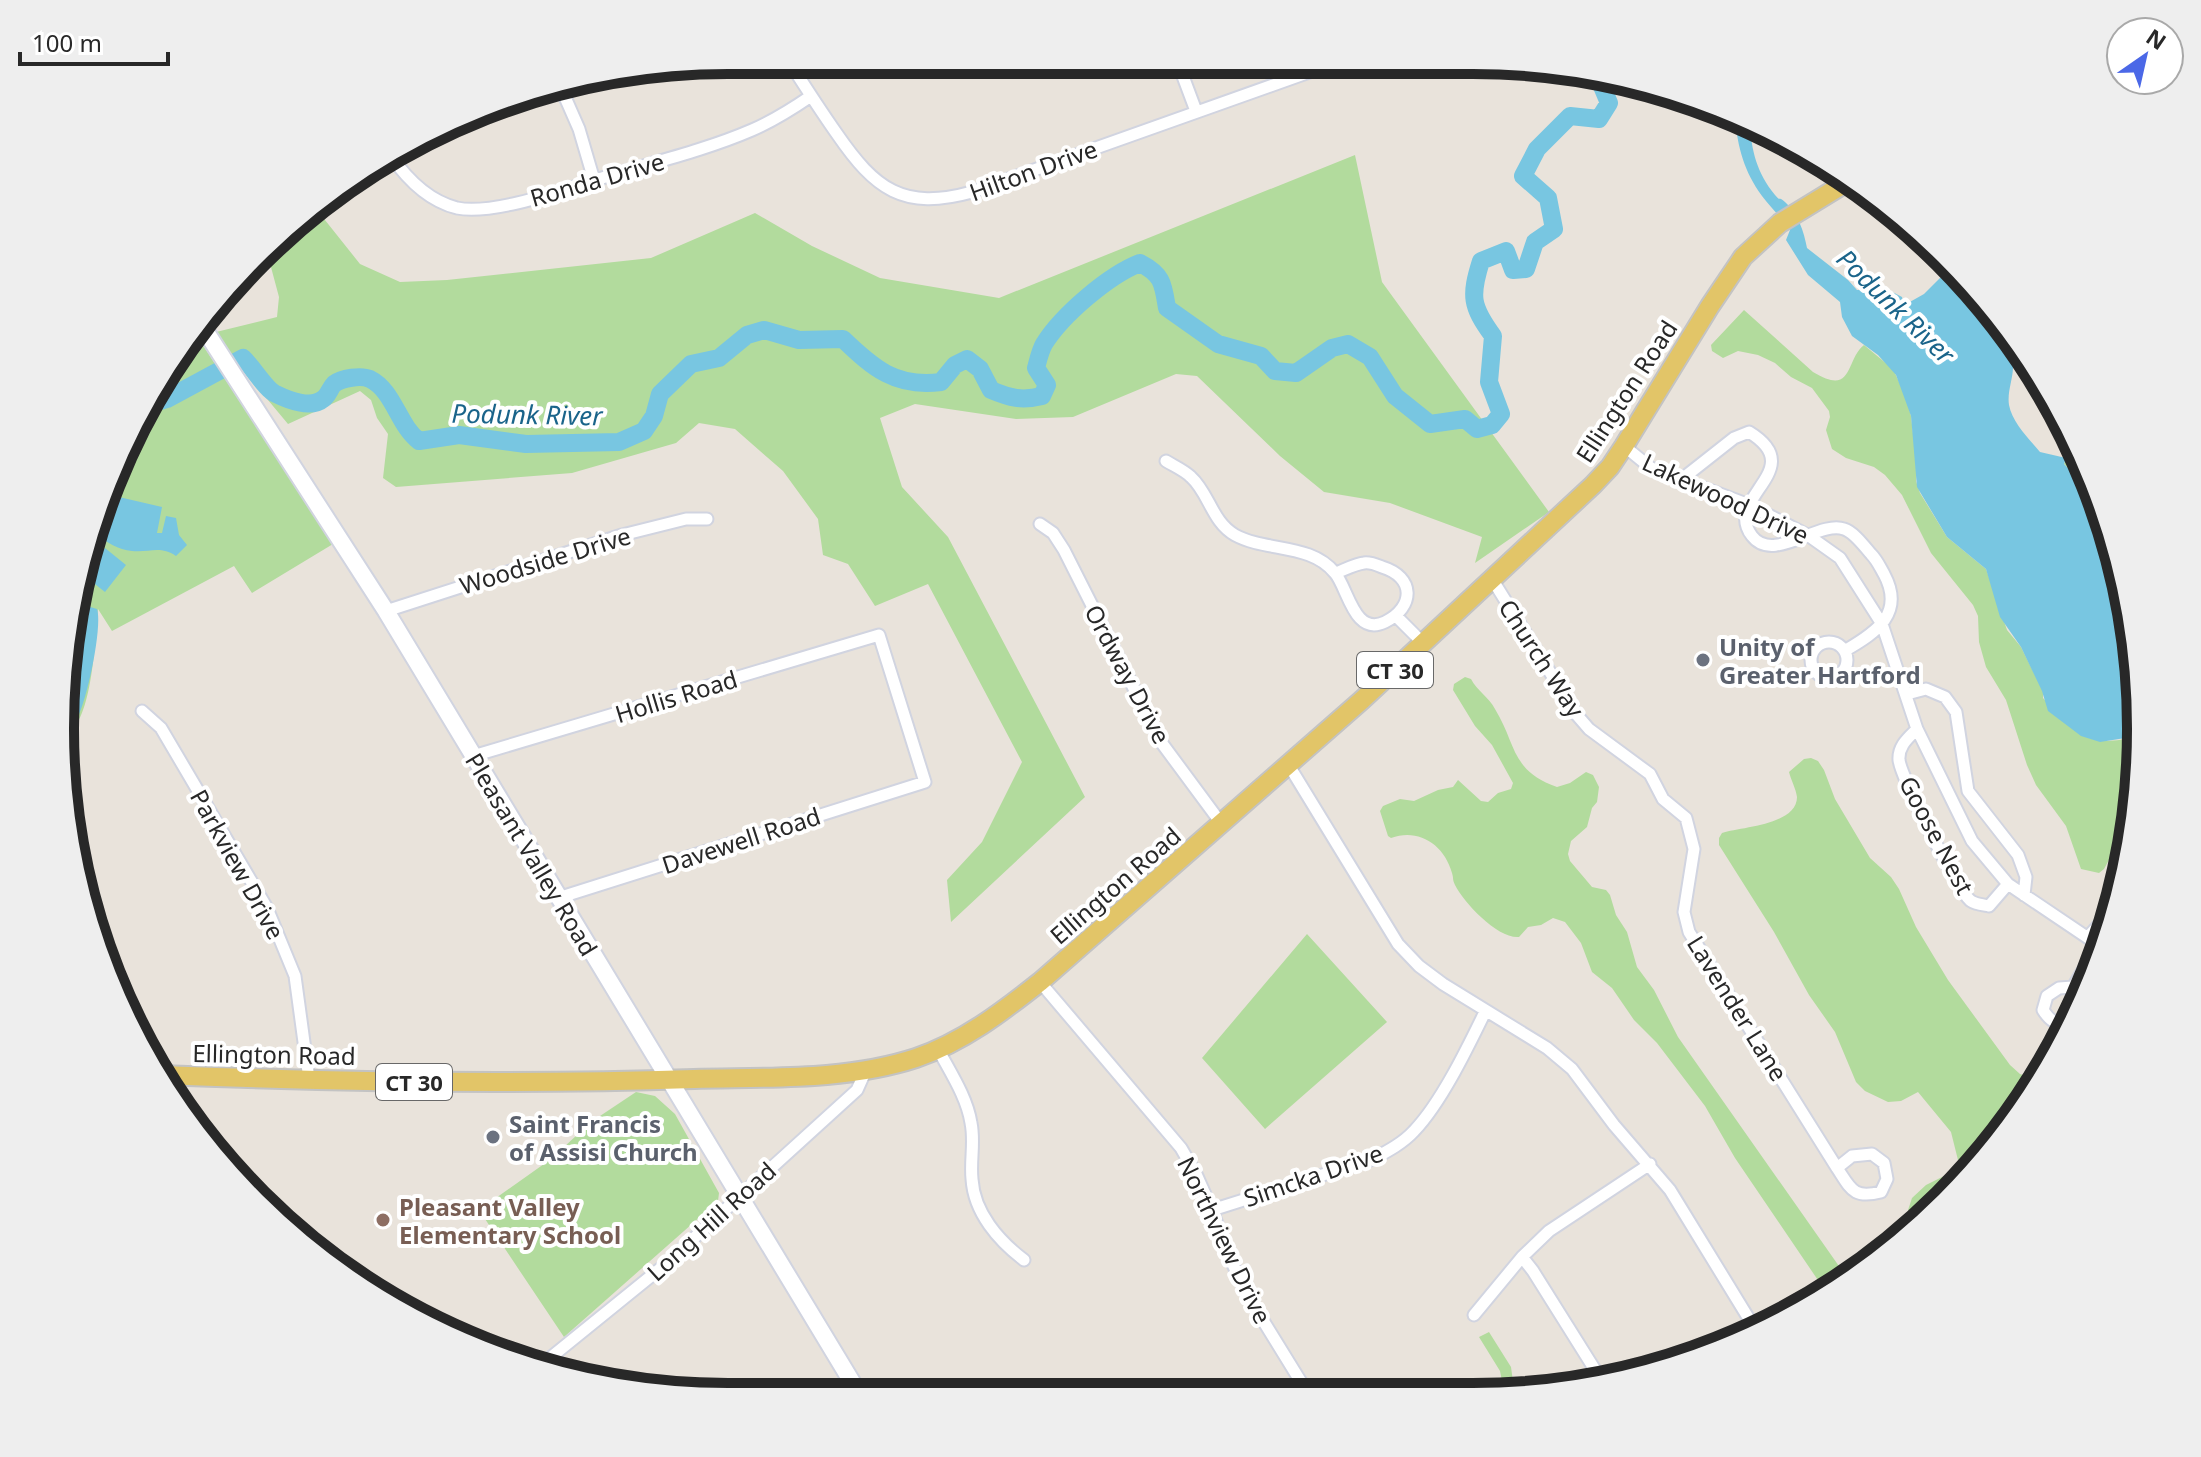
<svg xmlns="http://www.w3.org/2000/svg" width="2201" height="1457" viewBox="0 0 2201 1457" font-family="'Noto Sans',sans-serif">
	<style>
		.green { fill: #b2db9d }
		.water { fill: #78c6e1 }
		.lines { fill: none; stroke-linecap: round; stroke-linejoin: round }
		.river { stroke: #78c6e1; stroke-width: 18 }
		.street-casing { stroke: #d1d4e0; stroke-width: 15 }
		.secondary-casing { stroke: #d1d4e0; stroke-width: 20 }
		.primary-casing { stroke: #c3c3c3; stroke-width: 22 }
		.street { stroke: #fff; stroke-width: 11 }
		.secondary { stroke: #fff; stroke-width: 16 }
		.primary { stroke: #e2c568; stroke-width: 18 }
		.worship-dot { fill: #6b7280; stroke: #fff; stroke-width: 3 }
		.education-dot { fill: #8d6e63; stroke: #fff; stroke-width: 3 }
		.labels { text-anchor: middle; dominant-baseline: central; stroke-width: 8; stroke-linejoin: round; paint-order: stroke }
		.shield { fill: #fff; stroke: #686868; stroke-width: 2 }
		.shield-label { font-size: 22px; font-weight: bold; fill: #282828 }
		.street-label { font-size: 24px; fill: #282828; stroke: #fff }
		.worship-label { font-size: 24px; font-weight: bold; fill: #5b616d; stroke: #fff; text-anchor: start }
		.education-label { font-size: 24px; font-weight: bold; fill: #785e54; stroke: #fff; text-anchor: start }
		.water-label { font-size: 26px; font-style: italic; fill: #1a648a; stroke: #fff }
		.rim { fill: none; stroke: #282828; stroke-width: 10 }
	</style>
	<rect width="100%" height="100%" fill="#e9e3db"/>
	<path class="green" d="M1355,155L1382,282L1549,512L1475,563L1482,537L1390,503L1324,492L1280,456L1197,376L1176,374L1073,417L1016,419L915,404L880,418L902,487L948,537L1085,797L951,922L947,880L982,842L1022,762L928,584L875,606L848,564L823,555L818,519L783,471L735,429L699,423L676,443L572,473L396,487L383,478L388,434L377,418L371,400L360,391L288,424L212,333L277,317L279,297L268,256L317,210L360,264L400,282L447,280L651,258L755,213L812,246L880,278L999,298Z
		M1744,310L1813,372C1854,397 1845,360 1864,345L1893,369L1906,397L1911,416L1917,468L1916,481L1920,493L1947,537L1986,569L2007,630L2021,647L2043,691V698C2078,733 2085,750 2138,736L2135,812L2104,869L2099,873L2081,869L2066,826L2036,785L2027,765L2006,700L1986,667L1979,642L1978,616L1973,605L1931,553L1902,495L1885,475L1874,467L1846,458L1832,449L1826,430L1830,417L1829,411L1812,388L1791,377L1775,363L1758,355L1738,351L1723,358L1712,351L1711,345Z
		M193,330L333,544L252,593L234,566L112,631L98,609C95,636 93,722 66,734L61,684L111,473Z
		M2079,452L2111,537L2090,492L2064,464L2066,458Z
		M1465,677L1471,679C1477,691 1489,697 1495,709C1517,745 1510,770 1557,787L1570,783L1586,772L1593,775L1599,787L1597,802L1592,808L1587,827L1571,841L1568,854L1570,861L1592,887L1606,890L1610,895L1616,915L1627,932L1637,967L1654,990L1678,1037L1848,1279L1826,1292L1735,1158L1705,1106L1657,1043L1634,1020L1612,988L1592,972L1581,943L1565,922L1553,918L1541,925L1528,927L1519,937C1498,939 1464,903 1455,885C1452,878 1454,880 1452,873C1444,844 1418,828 1391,838L1388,836L1380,811L1383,806L1400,799L1414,801L1438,790L1453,787L1458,780L1481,801L1488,802L1498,793L1511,789L1513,783L1492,745L1475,726L1453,690L1454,684Z
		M1811,758L1818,761L1824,770L1835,799L1870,858L1891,877L1899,889L1916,927L1948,980L2010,1065L2020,1074L2039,1080L1975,1170L1910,1230L1908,1210L1912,1198L1926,1185L1950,1173L1959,1164L1951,1132L1918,1092L1901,1101L1888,1102L1865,1091L1856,1082L1835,1032L1809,995L1774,932L1719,845V838L1722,833C1741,827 1797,825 1797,797C1796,789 1791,780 1789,772L1804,759Z
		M1307,934L1387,1022L1265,1129L1202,1058Z
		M636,1092L655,1096L675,1114L719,1193L718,1201L564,1337L479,1210L551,1159L591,1122Z
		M1489,1332L1511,1367L1515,1396H1505L1500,1371L1479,1337Z"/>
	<path class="water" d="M1735,119L1750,123C1751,150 1757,173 1775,195C1781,202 1778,196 1785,202C1798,213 1804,232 1807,248L1848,280L1857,290H1862L1865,285L1883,287L1902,297L1903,301L1908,303L1924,294L1940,278H1960C1989,297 2013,331 2013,367C2013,379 2007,392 2009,405C2012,422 2029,439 2040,452L2066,458L2064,464L2090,492L2118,556L2140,685L2138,736L2100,742L2081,736L2048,711L2042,691L2021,647L2000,617L1986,569L1947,537L1917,487L1911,416L1896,375L1878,355L1852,336L1842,317L1840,302L1808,275L1786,240L1790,230C1781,217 1771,208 1762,196C1744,171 1738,148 1735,119Z
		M106,494L162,507L157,533H162L166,516L176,518L179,535L187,545L176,556C160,545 149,553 132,551C118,550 107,542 96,534Z
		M105,548L126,565L105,592L86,577L88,568Z
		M80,604L97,609C103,626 86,707 75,722L65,725L61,684Z"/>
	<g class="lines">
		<path class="river" d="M151,404L167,399L243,358C253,367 266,390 276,394C288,400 311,409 323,399C328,396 330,388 334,384C342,378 361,375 370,379C394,391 398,425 419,441L459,435L526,444L619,442L644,431L654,416L660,394L691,364L719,358L747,335L764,330L799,340L843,339C873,368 896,388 941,382L955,365L967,359L980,369L991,390C1010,398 1022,401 1042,396L1047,385L1036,368C1038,361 1040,351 1044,344C1062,315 1109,275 1140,263C1163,275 1163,284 1167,308L1218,344L1261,356L1275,371L1296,373L1332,348L1348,344L1370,357L1395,396L1430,424L1465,419L1477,429L1492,425L1501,414L1489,382L1493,336C1471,306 1470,296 1481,261L1506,251L1513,270L1526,269L1535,242L1554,229L1548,198L1523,176L1537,149L1570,116L1599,119L1609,103L1601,84L1604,79"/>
		<defs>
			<path id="street" d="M788,60C804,85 820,110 837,134C875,189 903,211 972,192L1332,64
				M1178,63L1196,111
				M561,88L579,129L594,180
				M391,156C407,179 429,201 457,208C495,216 574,186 612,175C659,161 708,149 752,130C773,121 792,109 811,96
				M1624,446L1651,468L1749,505L1809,536L1840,558L1882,624L1917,729L1972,841L2008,884L2103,948
				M1166,461C1174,466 1184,470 1191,477C1209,493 1212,522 1235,535C1266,552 1311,543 1335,573C1348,588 1354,637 1385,622C1415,607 1415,577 1382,567C1377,565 1370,562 1364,563C1355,564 1344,570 1336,573
				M1682,479L1734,438L1749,432C1811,470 1722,497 1752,536C1773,564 1819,520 1844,529C1854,532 1864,546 1871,554C1877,560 1880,567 1884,574C1905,613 1877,632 1846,650
				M1040,524L1053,533L1064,550L1161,742L1221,823
				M1492,579L1576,714L1589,729L1650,774L1663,799L1686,818L1694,849L1684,912L1689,932L1837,1168C1851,1189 1853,1199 1881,1192L1887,1179L1884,1163L1872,1154L1852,1156L1837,1168
				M386,611L622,535L686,519H707
				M1396,616L1423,643
				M1811 660a18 18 0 1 1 36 0a18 18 0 1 1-36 0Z
				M1907,694L1926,689L1945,697L1956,712L1968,791L2018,855L2026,877L2024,895
				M142,711L161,728L267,908L295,976L309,1079
				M1917,729C1908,738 1898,746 1899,760C1901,777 1958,892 1971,901C1975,904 1984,905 1989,906L2008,884
				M473,756L879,635L925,782L558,898
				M1288,764L1398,944L1419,966L1443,984L1547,1048L1572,1069L1614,1125L1670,1190L1757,1332
				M2088,937L2114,908
				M1040,982L1181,1148L1196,1174L1212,1210L1228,1254L1248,1296L1309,1395
				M2073,987L2098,946
				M2073,987L2079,1001
				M2069,1023C2056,1025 2050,1021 2043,1010L2047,996L2059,988L2073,987
				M938,1049C950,1072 967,1097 971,1123C975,1142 970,1160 972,1179C974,1213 999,1241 1024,1260
				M1212,1210L1373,1159C1388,1151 1403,1143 1414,1131C1441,1103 1468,1047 1485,1012
				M1522,1257L1533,1271L1602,1381
				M1474,1315L1522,1257L1549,1231L1650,1164
				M545,1362L661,1268L857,1090L866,1070"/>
			<path id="secondary" d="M199,321L386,611L858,1392"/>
			<path id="primary" d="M160,1075C338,1082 515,1085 694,1079C767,1077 846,1081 916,1058C963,1042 1002,1012 1040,982L1362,700L1593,485L1610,467L1624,446L1710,306L1743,257L1780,223L1847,182"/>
		</defs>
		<use href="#street" class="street-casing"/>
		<use href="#secondary" class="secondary-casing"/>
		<use href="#primary" class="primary-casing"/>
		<use href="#street" class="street"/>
		<use href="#secondary" class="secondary"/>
		<use href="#primary" class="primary"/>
	</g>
	<g class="worship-dot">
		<circle cx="1703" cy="660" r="8"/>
		<circle cx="493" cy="1137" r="8"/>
	</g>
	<circle class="education-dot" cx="383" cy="1220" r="8"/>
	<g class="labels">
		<g class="shield">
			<rect x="1357" y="652" width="76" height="36" rx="6"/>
			<rect x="376" y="1064" width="76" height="36" rx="6"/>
		</g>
		<g class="shield-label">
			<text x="1395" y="670">CT 30</text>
			<text x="414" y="1082">CT 30</text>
		</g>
		<g class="street-label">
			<text transform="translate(1033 170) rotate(-20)">Hilton Drive</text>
			<text transform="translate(597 179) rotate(-16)">Ronda Drive</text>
			<text transform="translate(1626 391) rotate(-57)">Ellington Road</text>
			<text transform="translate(1726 498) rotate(25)">Lakewood Drive</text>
			<text transform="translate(545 560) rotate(-17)">Woodside Drive</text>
			<text transform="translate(1542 658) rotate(57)">Church Way</text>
			<text transform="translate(1128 674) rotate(62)">Ordway Drive</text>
			<text transform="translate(676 696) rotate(-17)">Hollis Road</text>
			<text transform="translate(1937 835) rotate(62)">Goose Nest</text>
			<text transform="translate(741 840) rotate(-18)">Davewell Road</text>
			<text transform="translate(532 854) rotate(59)">Pleasant Valley Road</text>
			<text transform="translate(238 864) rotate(61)">Parkview Drive</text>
			<text transform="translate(1115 885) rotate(-41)">Ellington Road</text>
			<text transform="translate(1738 1008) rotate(58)">Lavender Lane</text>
			<text transform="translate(274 1054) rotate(1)">Ellington Road</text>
			<text transform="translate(1313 1175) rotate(-19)">Simcka Drive</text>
			<text transform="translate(711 1221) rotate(-42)">Long Hill Road</text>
			<text transform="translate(1225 1240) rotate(64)">Northview Drive</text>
		</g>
		<g class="worship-label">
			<text x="1719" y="646">Unity of<tspan x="1719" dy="28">Greater Hartford</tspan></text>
			<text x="509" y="1123">Saint Francis<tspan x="509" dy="28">of Assisi Church</tspan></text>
		</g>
		<g class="education-label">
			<text x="399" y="1206">Pleasant Valley<tspan x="399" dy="28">Elementary School</tspan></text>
		</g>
		<g class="water-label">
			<text transform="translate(1896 306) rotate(44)">Podunk River</text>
			<text transform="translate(527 414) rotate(1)">Podunk River</text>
		</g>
	</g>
	<path d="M0 0H2201V1457H0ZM728 74H1473A654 654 0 0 1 2127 728V729A654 654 0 0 1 1473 1383H728A654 654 0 0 1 74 729V728A654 654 0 0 1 728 74Z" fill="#eee" fill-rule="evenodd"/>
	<path class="rim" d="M728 74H1473A654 654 0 0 1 2127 728V729A654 654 0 0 1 1473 1383H728A654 654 0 0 1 74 729V728A654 654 0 0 1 728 74Z"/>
	<g transform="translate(2145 56) rotate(34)"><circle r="38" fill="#ffffff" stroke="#a9a9a9" stroke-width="2"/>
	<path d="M0-6L14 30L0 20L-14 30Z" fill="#4b68e7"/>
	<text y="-12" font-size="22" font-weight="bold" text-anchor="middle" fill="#282828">N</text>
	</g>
	<path d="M20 52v12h148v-12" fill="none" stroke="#282828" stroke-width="4"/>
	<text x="32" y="52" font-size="24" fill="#282828" stroke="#ffffff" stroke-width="6" paint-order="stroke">100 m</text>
</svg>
